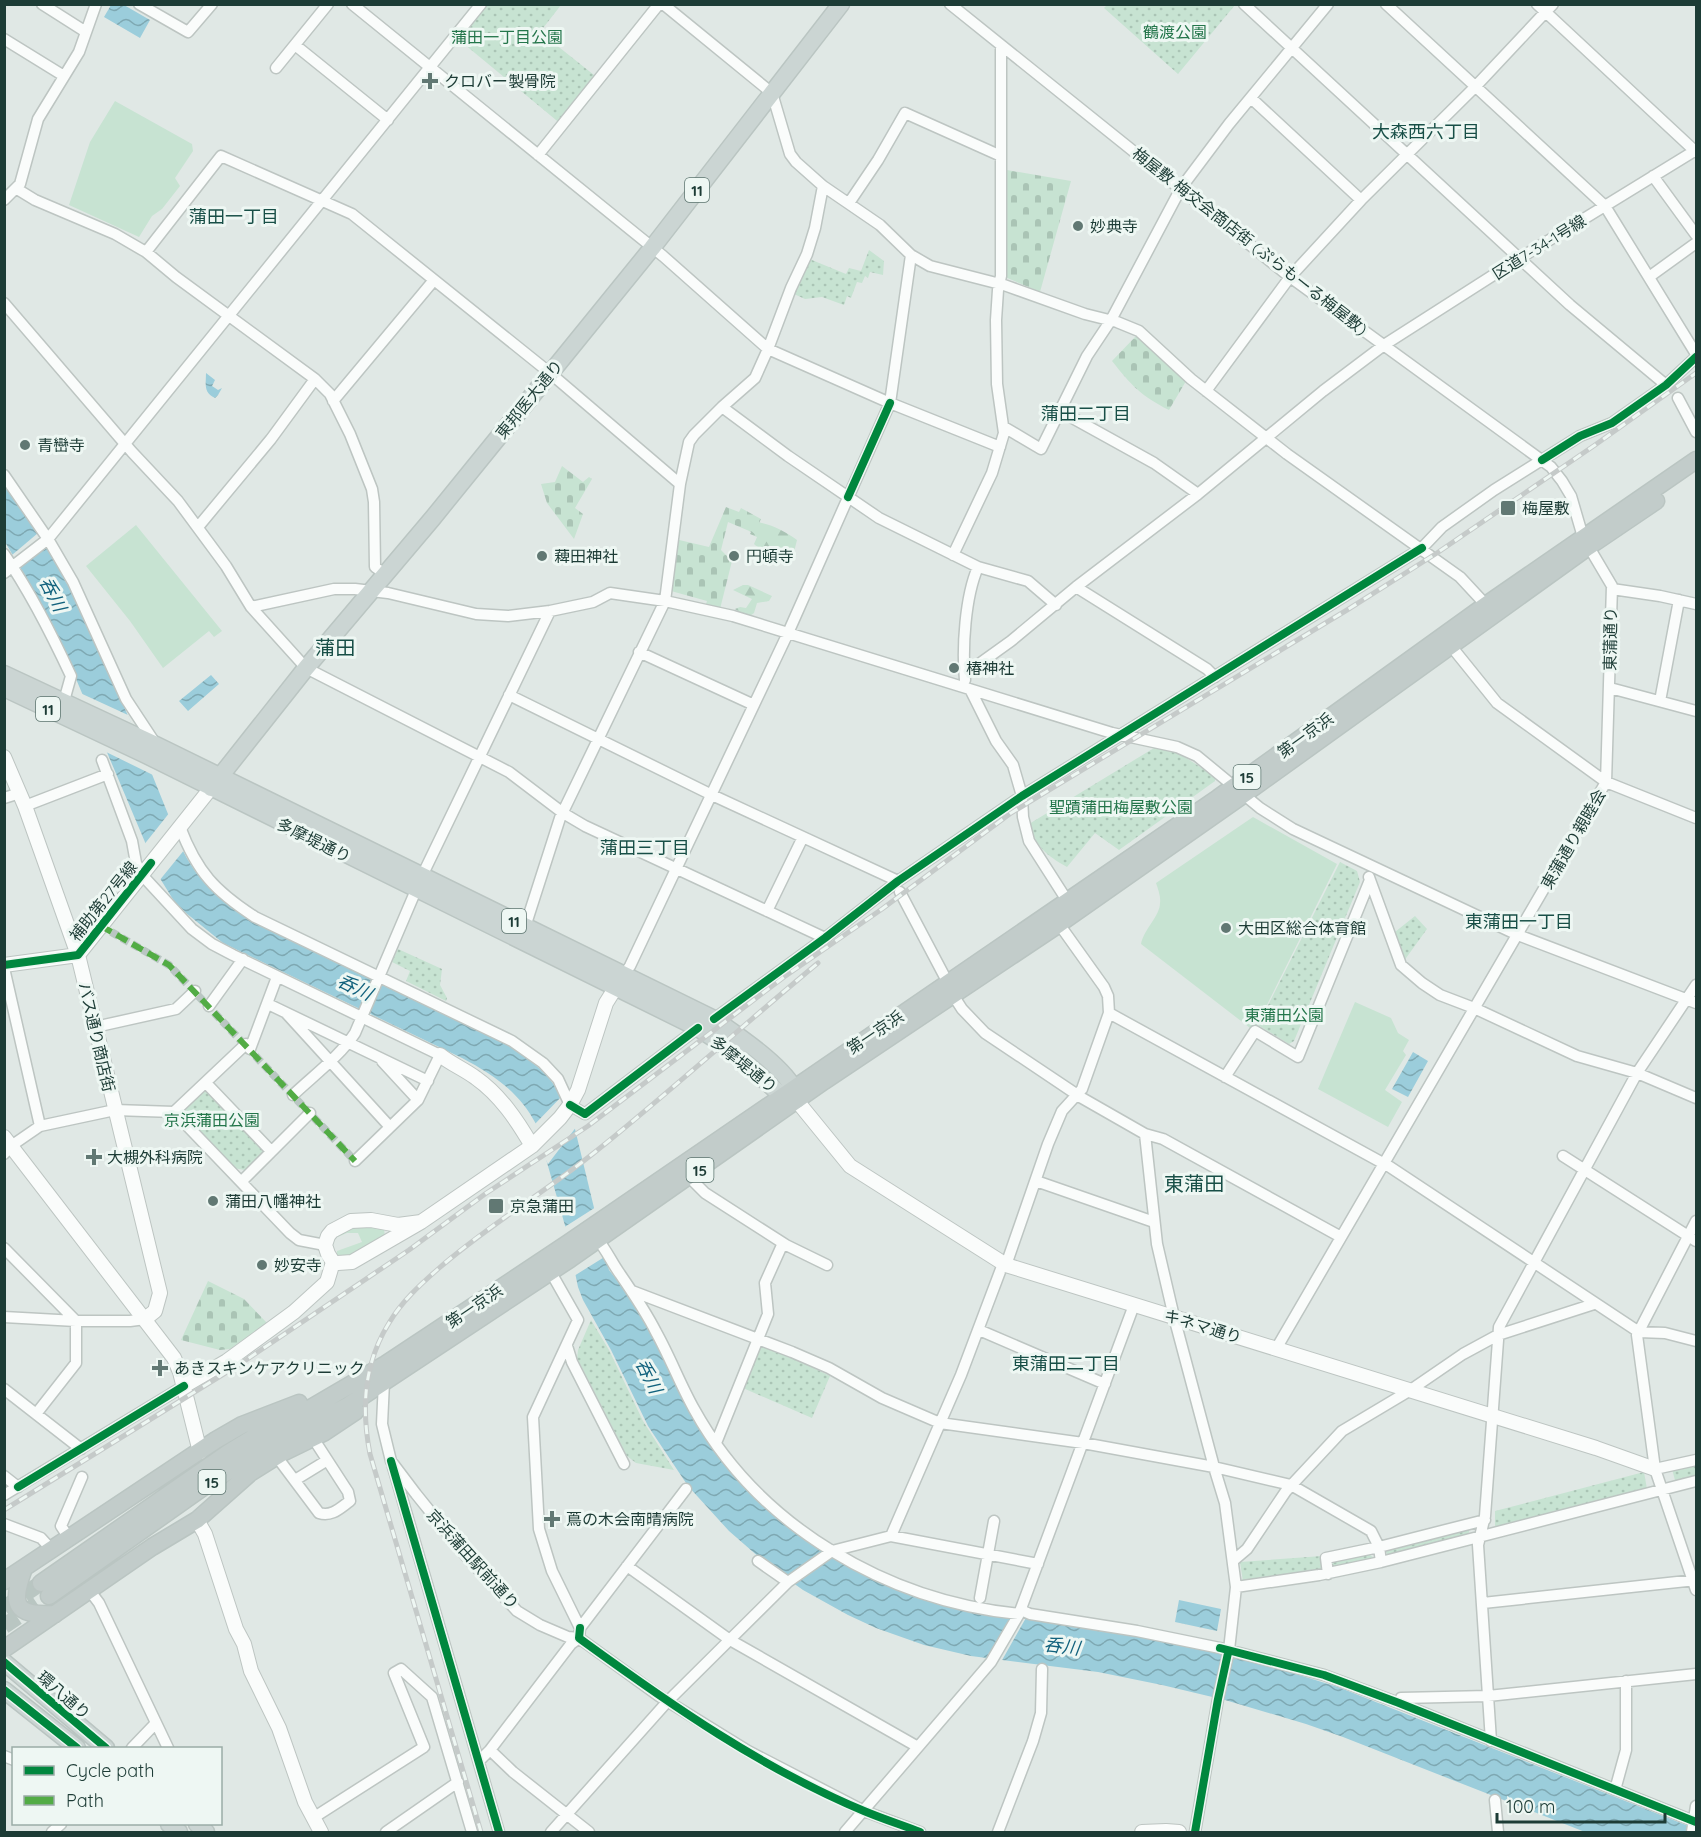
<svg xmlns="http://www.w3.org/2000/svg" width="1701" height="1837" viewBox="0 0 1701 1837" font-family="Quicksand,'Noto Sans JP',sans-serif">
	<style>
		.grass { fill: #c7e3d2 }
		.forest { fill: url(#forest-firs) }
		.cemetery { fill: url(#cemetery-stones) }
		.park { fill: url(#park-dots) }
		.water { fill: url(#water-waves) }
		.pier { fill: #e0e8e5 }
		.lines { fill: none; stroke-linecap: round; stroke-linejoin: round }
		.pedestrian-tunnel { stroke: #b9c6c2; stroke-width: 8; stroke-dasharray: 8 4; stroke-linecap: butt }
		.trunk-tunnel { stroke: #b9c6c2; stroke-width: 16; stroke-dasharray: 16 8; stroke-linecap: butt }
		.minor-casing { stroke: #bdc5c2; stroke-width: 13 }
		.tertiary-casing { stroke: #bdc5c2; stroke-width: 16 }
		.primary-casing { stroke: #bac5c2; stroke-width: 19 }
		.trunk-casing { stroke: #bac5c2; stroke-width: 19 }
		.minor { stroke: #fafcfb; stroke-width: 10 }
		.tertiary { stroke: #fafcfb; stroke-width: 14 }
		.primary { stroke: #cbd5d3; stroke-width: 16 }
		.trunk { stroke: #c2ccca; stroke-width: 16 }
		.rail-casing { stroke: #c5cac9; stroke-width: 5 }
		.rail { stroke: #eef7f3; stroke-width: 3; stroke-dasharray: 9; stroke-linecap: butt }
		.quiet { stroke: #52ac45; stroke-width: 6; stroke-dasharray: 12 6; stroke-linecap: butt }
		.cycleway-casing { stroke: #eef7f3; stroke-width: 11 }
		.cycleway { stroke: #00873e; stroke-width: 8 }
		.poi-dot { fill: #617873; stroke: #eef7f3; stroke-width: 2 }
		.labels { text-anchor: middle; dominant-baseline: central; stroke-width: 6; stroke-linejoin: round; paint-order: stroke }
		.shield { fill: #eef7f3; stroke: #5c746f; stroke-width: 1.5 }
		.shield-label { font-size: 15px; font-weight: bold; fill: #1d3c36 }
		.park-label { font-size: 16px; fill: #24764b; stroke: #eef7f3 }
		.poi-label { font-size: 16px; fill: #1d3c36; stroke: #eef7f3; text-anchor: start }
		.street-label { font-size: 16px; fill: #1d3c36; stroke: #eef7f3 }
		.neighbourhood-label { font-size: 18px; fill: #184f47; stroke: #eef7f3 }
		.water-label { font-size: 18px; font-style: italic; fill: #12627d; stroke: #eef7f3 }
		.quarter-label { font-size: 20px; fill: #184f47; stroke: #eef7f3 }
	</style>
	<defs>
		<pattern id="forest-firs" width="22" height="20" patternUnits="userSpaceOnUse" patternTransform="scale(1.5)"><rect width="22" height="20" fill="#c7e3d2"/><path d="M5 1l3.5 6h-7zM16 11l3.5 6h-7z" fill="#aac4b5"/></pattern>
		<pattern id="cemetery-stones" width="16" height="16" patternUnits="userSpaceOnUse" patternTransform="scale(1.5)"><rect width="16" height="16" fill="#c7e3d2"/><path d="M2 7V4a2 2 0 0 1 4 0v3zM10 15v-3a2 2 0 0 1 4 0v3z" fill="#aac4b5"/></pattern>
		<pattern id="park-dots" width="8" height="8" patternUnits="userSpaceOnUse" patternTransform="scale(1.5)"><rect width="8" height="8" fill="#c7e3d2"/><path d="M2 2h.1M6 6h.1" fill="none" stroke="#aac4b5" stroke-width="1.8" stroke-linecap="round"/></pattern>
		<pattern id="water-waves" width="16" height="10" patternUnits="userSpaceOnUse" patternTransform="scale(1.5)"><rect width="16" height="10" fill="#9bcddb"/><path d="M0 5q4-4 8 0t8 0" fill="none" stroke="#7ea8b2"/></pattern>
	</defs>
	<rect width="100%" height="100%" fill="#e0e8e5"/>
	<path class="grass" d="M115,101L192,144L193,151L175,178L180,186L162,209L152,216L139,237L69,205L90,142Z
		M136,525L222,631L214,637L209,631L163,668L130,621L86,566Z
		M1253,817L1337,864L1254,1031L1141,944C1144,929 1160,916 1160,903C1161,897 1158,889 1156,883Z
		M1355,1002L1391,1018L1398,1033L1409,1040L1403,1051L1406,1055L1385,1090L1402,1102L1388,1127L1318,1089Z
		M376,1225L384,1229L385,1237L346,1257L337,1256V1251L362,1242L358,1233H347L333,1239C343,1226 362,1227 376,1225Z"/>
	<path class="forest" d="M756,522C769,523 787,532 797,540L793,556L790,559C781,557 777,552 769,550C763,547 759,549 754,544L757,537L750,534Z
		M743,585H748L772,596L769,601L757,603L754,613L750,616L743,615L735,609L740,607L746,608L752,599L733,590Z"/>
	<path class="cemetery" d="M1007,170L1071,181L1040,292L1005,277Z
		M1136,336L1186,381L1169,410C1141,396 1131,385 1112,361Z
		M562,466L583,482L589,477L592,479L575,508L583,514L574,539L547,503L541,484L555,482Z
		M726,507L739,512L741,508L761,519L754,533L728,522L721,550L732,561L720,609L706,604L707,601L671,591L675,539L709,547Z
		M208,1281L244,1299L267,1323L230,1349L220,1350L181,1340Z"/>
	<path class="park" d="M1108,4H1235V5L1178,74L1104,8Z
		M486,5H561L540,32L599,79L562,125L458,39Z
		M869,250L884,261L883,275L870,272L868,278L865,276L862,283L857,282L851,298L847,296L844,305L822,297L805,299L794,294L807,258L846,274L849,268L861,271Z
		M1159,745C1180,753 1197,764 1215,778V781L1119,850L1095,833L1067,867C1046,855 1037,848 1029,824Z
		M1340,862L1357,871L1360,882L1294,1041L1289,1044L1258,1025Z
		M1415,916L1427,929L1401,965L1390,936Z
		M398,949L442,969L440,985L447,998L446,1001L406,981L410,971L392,962Z
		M204,1089H207L263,1148V1153L245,1170L233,1168L185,1117V1107Z
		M591,1320L609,1350L643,1421L674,1470L636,1463L627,1456L577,1358L578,1350Z
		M768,1346L830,1376L812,1418L743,1388L761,1347Z
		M1696,1464V1477L1676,1484L1672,1469Z
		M1644,1472L1647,1489L1495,1529V1511Z
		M1470,1527L1468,1536L1388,1555L1385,1551Z
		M1368,1554L1373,1557L1372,1560L1333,1568L1332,1564L1334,1562Z
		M1322,1556L1324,1568L1292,1576L1243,1582L1240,1562Z"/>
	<path class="water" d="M111,5H124L150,20L140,38L104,17Z
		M206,373L215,380L212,386L218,390L222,388L218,395L215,398C203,393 206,383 206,373Z
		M4,484C29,519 52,555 72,593C114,676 148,765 183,851C199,882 223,904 253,922L514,1048L544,1072L555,1086L562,1100L575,1129L609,1270L635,1302L651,1330L675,1380L760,1499L877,1579L1048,1620L1162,1639L1270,1666L1338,1687L1696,1829V1832H1585L1343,1737L1306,1724L1225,1700L1162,1685L1098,1672L971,1656L924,1645L876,1628L848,1615L803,1590L768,1565L729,1531L688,1486L648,1426L611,1350L583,1300L578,1287L566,1229L536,1124C519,1092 494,1075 462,1058L223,943L186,913L174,901L161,880L68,660L30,584L5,542Z
		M211,675L219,684L188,711L179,701Z
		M1413,1052L1428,1061L1408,1097L1392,1089Z
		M1179,1600L1221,1609L1217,1631L1175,1622Z"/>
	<path class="pier" d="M38,533L45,545L20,566L12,555Z
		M78,692L128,715L153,775L102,750Z
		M170,812L185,849L159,881L143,846Z
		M563,1095L577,1126L548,1164L539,1147L533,1126Z
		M596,1207L606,1256L574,1276L563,1228Z
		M1013,1615L1027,1616L1001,1662L988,1660Z"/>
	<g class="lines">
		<path class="pedestrian-tunnel" d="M101,926L169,965L355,1161"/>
		<path class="trunk-tunnel" d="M4,1608L41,1583
			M4,1626L49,1596"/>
		<defs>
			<path id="minor" d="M42,4L86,32
				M139,4L188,32L212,4
				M352,4L663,256L768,349L890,403L1000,447
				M663,4L772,93L790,154L796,162L823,186L880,225L911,255L930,266L1004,285L1085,314L1117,322L1139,331L1191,379L1287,454L1460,577L1486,605
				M950,4L1290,277L1551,467L1562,481L1571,496L1583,537L1612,586L1606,782L1276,1349
				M1244,4L1570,305L1666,385
				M1386,4L1605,206L1696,354
				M1537,4L1696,152
				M4,39L64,76
				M295,45L388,120
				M276,68L328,4
				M1251,98L1361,200
				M538,155L659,4
				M1653,176L1696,235
				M17,189L35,200L115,234L146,252L176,277L315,379L330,394L350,434L372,489L374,502L375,567L385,574
				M4,200L20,184L38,119L79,52L96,4
				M849,203L878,160L905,113L1001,156
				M146,252L221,156L352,214L550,373L680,484
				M1649,277L1696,243
				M4,303L132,452L178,501L226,566L251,607L306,668L509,772L563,813L585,826L825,938
				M1206,391L1290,277L1361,200L1475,87L1553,4
				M1678,398L1696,432
				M333,401L434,280
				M722,407L788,456L879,518L978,567L1028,581L1056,605
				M1060,411L1154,463L1198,494
				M1004,427L1041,449L1087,356L1111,320L1181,188L1229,124L1328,4
				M4,475L48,539L73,582L126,699L155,743
				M198,527L271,439L315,379
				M4,554C31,593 51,633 71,676L64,701
				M953,555L992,473L1004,433L997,384L996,320L998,290L1001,276V45
				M4,573L48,539L481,4
				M1076,587L1207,669L1215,677
				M1612,589L1660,596L1696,604
				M251,607L334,589H355L388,593L476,614L508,616L550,611L593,602L610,593L665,601L733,616L1112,733L1177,747L1197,756L1260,808L1293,829L1518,935L1696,1003
				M1451,646L1497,703L1606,782L1696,818
				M639,652L754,705
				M965,674L1011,641L1076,587L1198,494L1323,391L1384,345L1520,258L1696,150
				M965,680C962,648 965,597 978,567
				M1610,688L1696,711
				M971,691L996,741L1013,765L1022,796L1023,817L1029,841L1068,902
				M509,695L712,795L898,881
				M1660,701L1679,600
				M102,760L132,841L136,863L142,875L192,929L212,944L233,955L440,1055L418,1100L355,1161
				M4,798L20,793
				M25,806L108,774
				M180,827C197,872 215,891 255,917L512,1041L543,1063L558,1079L570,1105L585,1114L698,1028
				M1370,880L1401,965L1422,983L1440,995L1474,1008L1577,1056L1637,1073L1696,1098
				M900,892L948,983
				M767,911L803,837
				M525,927L560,818L665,601L680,484L689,442L694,435L722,407L755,378L768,349L791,288L807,254L815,228L823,186
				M4,968L40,1126
				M624,975L630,966L788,633L890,403L911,255
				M953,995L962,1009L985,1033L1082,1098L1145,1134L1163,1139L1341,1237
				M268,1004L428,1081
				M209,1006L243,959
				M1109,1013L1390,1167L1639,1332L1665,1333L1696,1341
				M287,1014L390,1127
				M714,1019L825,938L898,881L1022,796L1422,548L1442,527L1494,490L1580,436L1612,423L1666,385L1696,357
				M95,1027L176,1009L195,991
				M250,1049L277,977
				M382,1061L418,1100
				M1225,1077L1255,1031L1298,1057L1370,880L1369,877
				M206,1083L271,1151
				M293,1095C313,1076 341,1055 355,1033L422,876L550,611
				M174,1112L290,1233L299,1240L325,1245
				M1145,1134L1157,1244L1174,1317L1214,1467L1225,1503L1236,1587L1229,1650L1218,1699L1195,1832
				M4,1154L11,1146L40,1126L115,1110L174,1112L246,1044
				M1563,1156L1696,1241
				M689,1177L705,1193L786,1245L827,1265
				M1036,1181L1154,1222
				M241,1182L310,1113
				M1696,1221L1637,1335L1655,1469L1696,1590
				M598,1240C607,1251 612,1263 620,1274C633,1293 646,1312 656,1332C670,1357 680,1384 694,1409C759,1527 888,1601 1019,1614
				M4,1248L76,1321V1363L36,1414
				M549,1269L578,1320L533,1417L539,1529L552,1571L580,1628
				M632,1291L792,1352L829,1368L882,1398L940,1423L1083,1443L1214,1467L1291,1485L1371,1531L1379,1547L1381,1562
				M4,1317L76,1321H130L145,1319
				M979,1330L1105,1384
				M567,1346L572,1362L624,1464
				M384,1382L382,1424L391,1461L416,1494L466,1556L517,1611L540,1625L568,1637L579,1638L659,1696L748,1751L864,1811L920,1832
				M4,1389L81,1449
				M716,1443L768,1314L765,1283L783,1243
				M277,1457L319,1513C332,1517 340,1508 350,1501L348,1492L313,1438
				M393,1467L499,1832
				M1655,1469L1696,1460
				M4,1476L18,1487
				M295,1480L326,1461
				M4,1495L184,1386
				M4,1524L41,1538L51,1549
				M891,1536L961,1375L1001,1269L1006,1265L1048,1144L1062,1111L1082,1089L1109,1013L1108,996L1104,987L1059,924
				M69,1538L61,1526L82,1477
				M1234,1560L1247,1549L1286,1491L1342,1431L1409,1391L1463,1354L1498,1335L1594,1304
				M758,1561L788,1582
				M627,1566L730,1640L918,1747
				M1328,1574L1326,1558L1379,1547L1485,1520
				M1236,1587L1319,1575L1381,1562L1696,1481
				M90,1591L99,1603L168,1748
				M980,1598L994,1521
				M1483,1603L1696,1580
				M1021,1610L1030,1614L1137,1631L1220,1648L1324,1675L1399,1703L1696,1822
				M1399,1703L1401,1698L1488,1696L1696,1674
				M1491,1741L1478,1545L1485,1516L1499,1327L1637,1073L1696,985
				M132,1748L156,1723
				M490,1750L513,1772L589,1832
				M4,1756L14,1760
				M479,1761L490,1750L571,1644L579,1638L580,1628L686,1489
				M1615,1790L1626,1750V1681
				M1495,1800L1498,1832
				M313,1818L424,1747L394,1673L401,1669L432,1697L472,1832
				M52,1832L61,1824
				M386,1832L458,1782
				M551,1832L667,1702L788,1582L832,1551L891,1536L1038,1564
				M845,1832L991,1662L1019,1614L1134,1305
				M998,1832L1033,1741L1041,1713L1042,1669
				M1692,1832L1696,1806"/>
			<path id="tertiary" d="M4,757L25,806L78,955L160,1293L155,1311L145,1319
				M4,965L78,955L211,788
				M440,1055C451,1064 464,1069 476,1078C500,1095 517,1120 532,1146
				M797,1101L850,1166L1006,1265L1596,1448L1655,1469
				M4,1137L174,1358L180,1372L200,1452
				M421,1222L398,1225L371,1220L351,1221L332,1231L328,1236L325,1245L328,1254L333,1262L338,1263L352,1262L421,1222L532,1146L560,1118L570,1105L578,1090L606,1003L621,979
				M184,1386L227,1361L294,1312L327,1282L333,1262
				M197,1520L205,1534L236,1629L244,1644L251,1671L279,1728L305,1802L321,1832
				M1142,1832L1166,1831L1179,1832"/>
			<path id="primary" d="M4,674L156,745L714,1019C737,1035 779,1063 793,1087C795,1091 796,1096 797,1100
				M4,688L144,754L698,1028L733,1051L782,1096L794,1100
				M211,788L306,668L432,519L652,248L841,4
				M4,1662L106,1748
				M4,1690L77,1748
				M169,1824L179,1832
				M197,1824L206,1832"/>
			<path id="trunk" d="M24,1568C11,1604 13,1616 55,1614
				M4,1581L216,1440L242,1425L299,1403
				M41,1583L228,1453L264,1431L304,1412L386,1364L567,1244L1218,798L1486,605L1696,460
				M49,1596L202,1488L261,1450L349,1405L570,1259L824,1081L1059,924L1243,795L1588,547L1656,501
				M4,1649L152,1547L197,1520L250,1473L282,1453L323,1433L356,1411"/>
		</defs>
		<use href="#minor" class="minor-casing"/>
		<use href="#tertiary" class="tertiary-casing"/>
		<use href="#primary" class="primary-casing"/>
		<use href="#trunk" class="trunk-casing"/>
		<use href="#minor" class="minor"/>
		<use href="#tertiary" class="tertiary"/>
		<use href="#primary" class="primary"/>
		<use href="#trunk" class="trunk"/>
		<defs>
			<path id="rail" d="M4,1510L243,1362L409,1250L485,1194L588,1126L784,977L882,909L1011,813L1347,610L1437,553L1595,445L1696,373
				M481,1832L370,1454C361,1408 364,1363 389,1323C402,1301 420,1285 438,1269C487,1226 544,1193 595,1152C671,1091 743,1025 818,963"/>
		</defs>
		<use href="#rail" class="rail-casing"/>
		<use href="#rail" class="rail"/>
		<path class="quiet" d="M101,926L169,965L355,1161"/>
		<defs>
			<path id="cycleway" d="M1542,460L1580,436L1612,423L1666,385L1696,357
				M848,497L890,403
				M4,965L78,955L151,863
				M714,1019L825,938L898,881L1022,796L1422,548
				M570,1105L585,1114L698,1028
				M391,1461L499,1832
				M18,1487L184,1386
				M580,1628L579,1638L583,1641C671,1705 763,1769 864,1811C883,1819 902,1825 920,1832
				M1220,1648L1324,1675L1399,1703L1696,1822
				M4,1662L106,1748
				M4,1690L77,1748
				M1195,1832L1218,1699L1228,1653"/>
		</defs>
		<use href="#cycleway" class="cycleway-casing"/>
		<use href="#cycleway" class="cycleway"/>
	</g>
	<g class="poi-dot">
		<path d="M427 72h6v6h6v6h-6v6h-6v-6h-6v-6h6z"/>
		<circle cx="1078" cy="226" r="6"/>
		<circle cx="25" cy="445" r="6"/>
		<rect x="1500" y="500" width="16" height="16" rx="3"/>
		<circle cx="542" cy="556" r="6"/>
		<circle cx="734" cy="556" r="6"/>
		<circle cx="954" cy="668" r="6"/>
		<circle cx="1226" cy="928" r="6"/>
		<path d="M91 1148h6v6h6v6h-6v6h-6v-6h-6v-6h6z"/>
		<circle cx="213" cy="1201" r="6"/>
		<rect x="488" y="1198" width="16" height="16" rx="3"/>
		<circle cx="262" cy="1265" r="6"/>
		<path d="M157 1359h6v6h6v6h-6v6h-6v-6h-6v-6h6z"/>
		<path d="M549 1510h6v6h6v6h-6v6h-6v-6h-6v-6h6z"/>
	</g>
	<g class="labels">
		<g class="shield">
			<rect x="685" y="178" width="24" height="24" rx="4.5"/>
			<rect x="36" y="697" width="24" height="24" rx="4.5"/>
			<rect x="1233.5" y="765" width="27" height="24" rx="4.5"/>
			<rect x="502" y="909" width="24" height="24" rx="4.5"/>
			<rect x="686.5" y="1158" width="27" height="24" rx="4.5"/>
			<rect x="198.5" y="1470" width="27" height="24" rx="4.5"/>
		</g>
		<g class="shield-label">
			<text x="697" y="190">11</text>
			<text x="48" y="709">11</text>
			<text x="1247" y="777">15</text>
			<text x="514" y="921">11</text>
			<text x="700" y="1170">15</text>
			<text x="212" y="1482">15</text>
		</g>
		<g class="park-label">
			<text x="1175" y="32">鶴渡公園</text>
			<text x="507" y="37">蒲田一丁目公園</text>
			<text x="1121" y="807">聖蹟蒲田梅屋敷公園</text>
			<text x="1284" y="1015">東蒲田公園</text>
			<text x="212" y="1120">京浜蒲田公園</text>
		</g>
		<g class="poi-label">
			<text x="444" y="81">クロバー製骨院</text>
			<text x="1090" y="226">妙典寺</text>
			<text x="37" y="445">青巒寺</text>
			<text x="1522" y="508">梅屋敷</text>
			<text x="554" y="556">薭田神社</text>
			<text x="746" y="556">円頓寺</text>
			<text x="966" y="668">椿神社</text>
			<text x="1238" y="928">大田区総合体育館</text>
			<text x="107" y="1157">大槻外科病院</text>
			<text x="225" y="1201">蒲田八幡神社</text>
			<text x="510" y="1206">京急蒲田</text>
			<text x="274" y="1265">妙安寺</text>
			<text x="174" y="1368">あきスキンケアクリニック</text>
			<text x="566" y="1519">蔦の木会南晴病院</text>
		</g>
		<g class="street-label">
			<text transform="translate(1250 241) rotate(38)">梅屋敷 梅交会商店街 (ぷらもーる梅屋敷)</text>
			<text transform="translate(1539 247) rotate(-32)">区道7-34-1号線</text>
			<text transform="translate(529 399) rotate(-51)">東邦医大通り</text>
			<text transform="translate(1610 639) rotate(-89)">東蒲通り</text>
			<text transform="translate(1305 735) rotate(-36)">第一京浜</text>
			<text transform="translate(1573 839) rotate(-60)">東蒲通り親睦会</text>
			<text transform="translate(314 840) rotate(26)">多摩堤通り</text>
			<text transform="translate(103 901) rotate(-51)">補助第27号線</text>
			<text transform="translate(875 1032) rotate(-34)">第一京浜</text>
			<text transform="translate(97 1037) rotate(77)">バス通り商店街</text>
			<text transform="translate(744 1064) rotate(39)">多摩堤通り</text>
			<text transform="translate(474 1306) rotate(-34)">第一京浜</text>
			<text transform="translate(1203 1326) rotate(17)">キネマ通り</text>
			<text transform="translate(473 1559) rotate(48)">京浜蒲田駅前通り</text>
			<text transform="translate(64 1695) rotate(41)">環八通り</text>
		</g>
		<g class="neighbourhood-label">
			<text x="1426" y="131">大森西六丁目</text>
			<text x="234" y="216">蒲田一丁目</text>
			<text x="1086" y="413">蒲田二丁目</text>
			<text x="645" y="847">蒲田三丁目</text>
			<text x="1519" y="921">東蒲田一丁目</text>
			<text x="1066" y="1363">東蒲田二丁目</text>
		</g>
		<g class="water-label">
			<text transform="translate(53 594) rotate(63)">呑川</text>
			<text transform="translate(355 987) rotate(26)">呑川</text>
			<text transform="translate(649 1376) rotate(64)">呑川</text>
			<text transform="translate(1062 1646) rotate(7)">呑川</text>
		</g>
		<g class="quarter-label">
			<text x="335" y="647">蒲田</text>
			<text x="1194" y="1183">東蒲田</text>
		</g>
	</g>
	<rect width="1701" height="1837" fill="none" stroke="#1d3c36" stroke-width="12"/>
	<rect x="12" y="1747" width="210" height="78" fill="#eef7f3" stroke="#9aaca7" stroke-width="1.5"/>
	<rect x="24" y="1766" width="30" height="9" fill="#00873e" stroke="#9aaca7" stroke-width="1.5"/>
	<text x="66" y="1777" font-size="18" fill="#1d3c36">Cycle path</text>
	<rect x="24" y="1796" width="30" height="9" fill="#52ac45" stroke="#9aaca7" stroke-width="1.5"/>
	<text x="66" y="1807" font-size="18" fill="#1d3c36">Path</text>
	<path d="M1497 1813v9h168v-9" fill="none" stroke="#1d3c36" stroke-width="3"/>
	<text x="1506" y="1813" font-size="18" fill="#1d3c36" stroke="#eef7f3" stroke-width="4.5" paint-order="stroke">100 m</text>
</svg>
